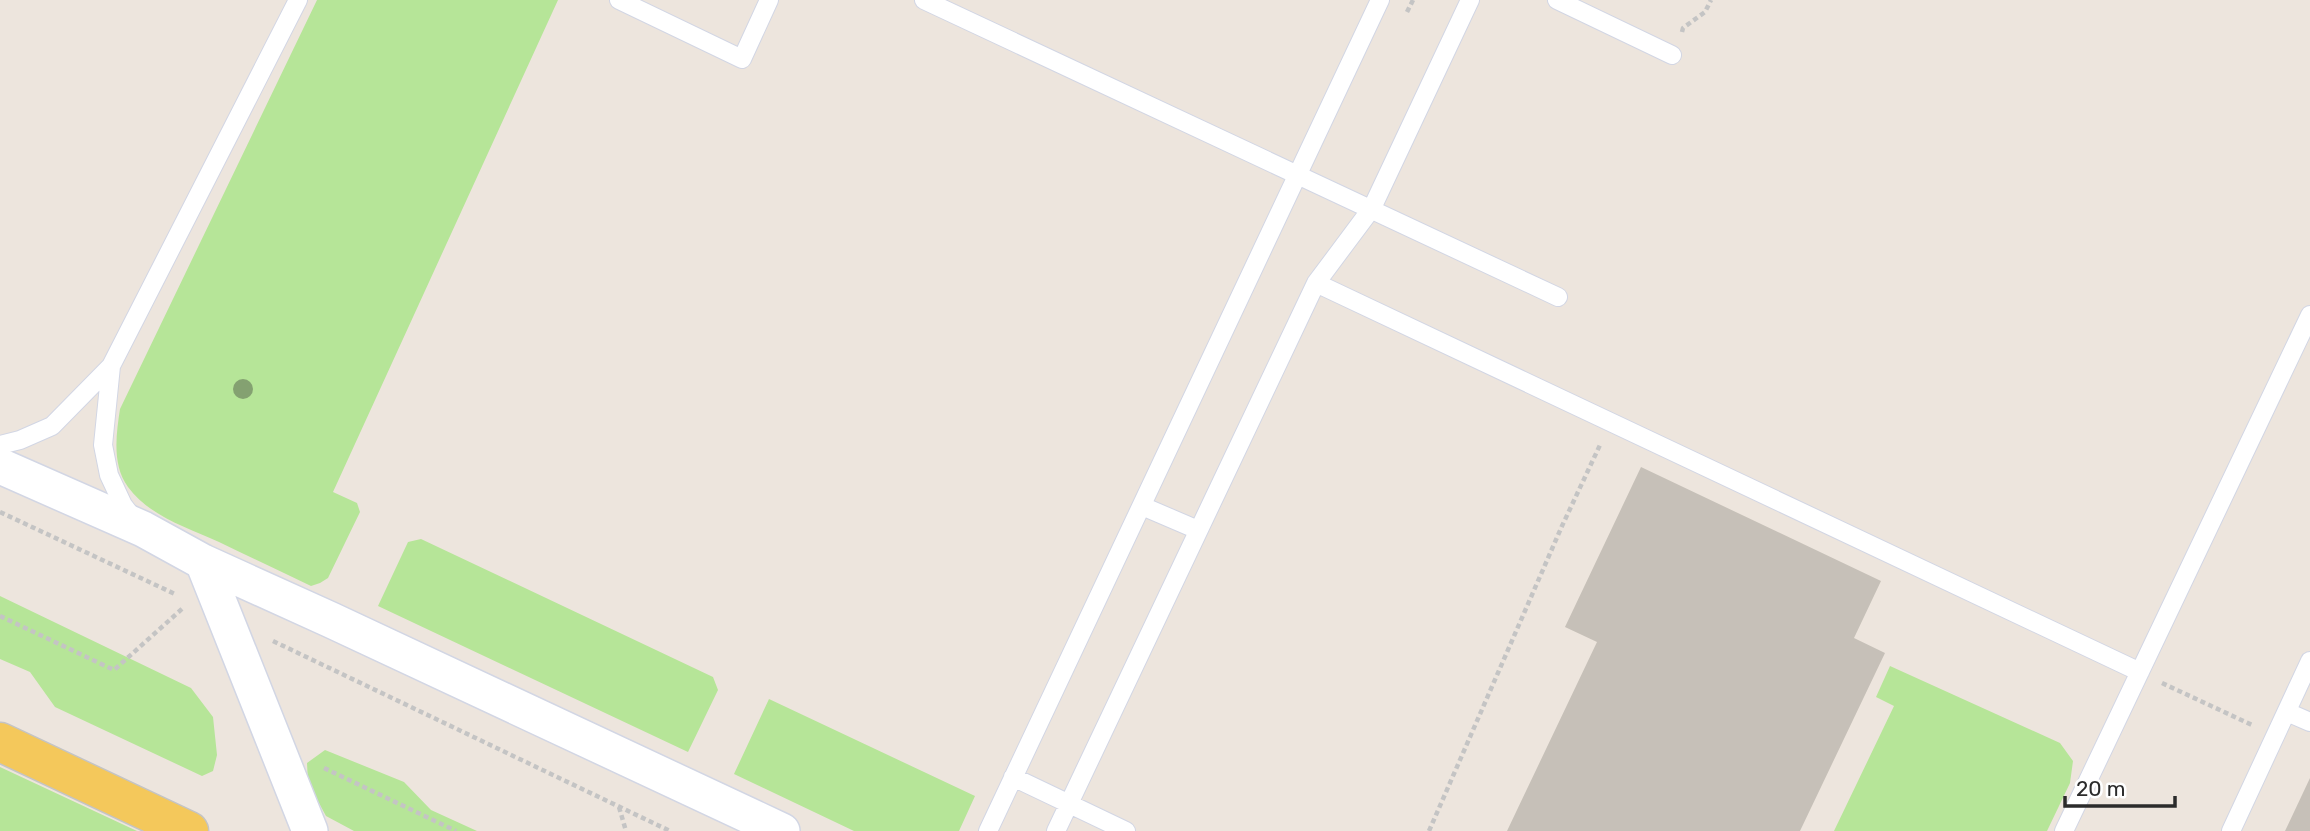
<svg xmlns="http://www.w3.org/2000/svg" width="2310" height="831" viewBox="0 0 2310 831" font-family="Rubik,sans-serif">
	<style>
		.green { fill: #b6e598 }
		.building { fill: #c6c0b8 }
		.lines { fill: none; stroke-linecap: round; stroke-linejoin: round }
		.lane-casing { stroke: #d2d6e4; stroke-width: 20 }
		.street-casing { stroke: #d2d6e4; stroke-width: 38 }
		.primary-casing { stroke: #c4c4c4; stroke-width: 41 }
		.path { stroke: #c4c4c4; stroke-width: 4.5; stroke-dasharray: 5 3.5; stroke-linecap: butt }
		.lane { stroke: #fff; stroke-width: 18 }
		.street { stroke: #fff; stroke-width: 35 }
		.primary { stroke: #f4c85b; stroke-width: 38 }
		.tree { fill: #84a171 }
	</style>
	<rect width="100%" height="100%" fill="#ede5dd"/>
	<path class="green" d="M317,0H558L333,492L357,503L360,512L328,578L320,583L311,586C280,571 250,557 219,542C188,528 149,516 128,487C112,465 116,435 120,409Z
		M421,539L713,677L718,690L688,752L378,606L408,542Z
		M0,596L191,688L213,717L217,755L213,771L202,776L55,707L30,672L0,659Z
		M1890,666L2060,743L2073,761L2070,783L2047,831H1834L1894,706L1876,697Z
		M769,699L975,796L959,831H854L734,774Z
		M325,750L404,782L431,810L477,831H354L326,816L308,783L307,763Z
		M0,767L137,831H0Z"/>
	<path class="building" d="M1641,467L1881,581L1854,638L1885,653L1800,831H1507L1597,642L1565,627Z
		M2310,778V831H2285Z"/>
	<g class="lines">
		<defs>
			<path id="lane" d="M619,0L742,59L769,0
				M924,0L1558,297
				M1557,0L1672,55
				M1316,283L2140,672
				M0,445L20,440L52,426L111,366
				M1142,506L1198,530
				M133,518L123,505L109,475L103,445L111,366L298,0
				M2287,712L2310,722
				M1013,777L1126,831
				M988,831L1380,0
				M1056,831L1316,283L1372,208L1470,0
				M2064,831L2310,315
				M2231,831L2310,661"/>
			<path id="street" d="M0,466L143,529L203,562L331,620L782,831
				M203,562L310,831"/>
			<path id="primary" d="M0,742L189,831"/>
		</defs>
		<use href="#lane" class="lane-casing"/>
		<use href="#street" class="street-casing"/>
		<use href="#primary" class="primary-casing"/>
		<path class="path" d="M1407,12L1413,0
			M1682,32L1683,28L1705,12L1711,0
			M0,512L177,595
			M0,616L114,670L183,608
			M273,641L670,831
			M2162,683L2252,725
			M324,768L456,831
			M619,807L626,831
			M1429,831L1562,526L1600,445"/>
		<use href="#lane" class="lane"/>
		<use href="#street" class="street"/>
		<use href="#primary" class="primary"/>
	</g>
	<circle class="tree" cx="243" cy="389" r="10"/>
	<path d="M2065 796v10h110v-10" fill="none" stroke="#2b2b2b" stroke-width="3.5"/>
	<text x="2076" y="796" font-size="21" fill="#2b2b2b" stroke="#ffffff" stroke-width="5" paint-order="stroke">20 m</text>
</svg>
